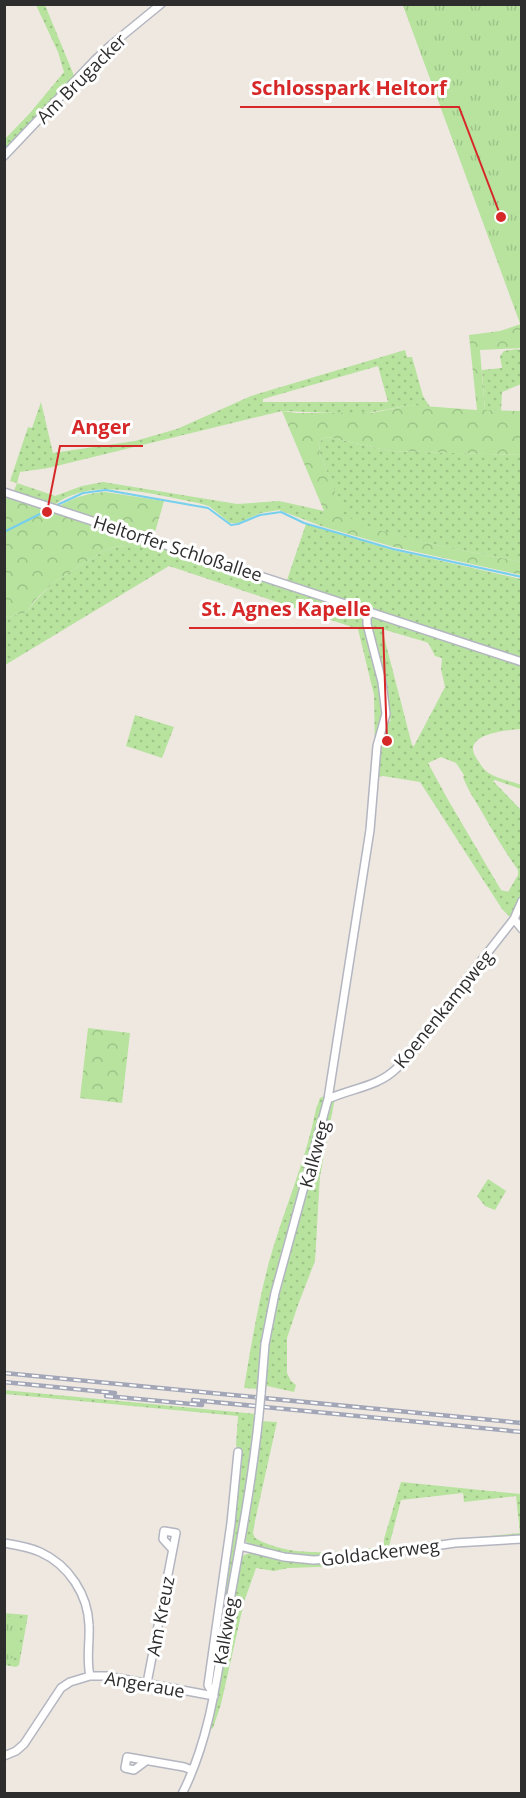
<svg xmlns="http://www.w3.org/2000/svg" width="526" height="1798" viewBox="0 0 526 1798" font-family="'Open Sans',sans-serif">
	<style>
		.grass { fill: url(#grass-dots); fill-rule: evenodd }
		.forest { fill: url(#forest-crowns) }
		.park { fill: url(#park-tufts) }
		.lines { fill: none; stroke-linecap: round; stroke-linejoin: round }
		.stream { stroke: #76cfed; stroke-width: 2 }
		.street-casing { stroke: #b3b6c0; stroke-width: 10 }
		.street { stroke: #fff; stroke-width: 7 }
		.rail-casing { stroke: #a2a6b7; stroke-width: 4.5 }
		.rail { stroke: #fff; stroke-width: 2; stroke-dasharray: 7; stroke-linecap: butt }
		.street-bridge-casing { stroke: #b3b6c0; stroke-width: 10; stroke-linecap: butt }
		.street-bridge { stroke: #fff; stroke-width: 7 }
		.labels { text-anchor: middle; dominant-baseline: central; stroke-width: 6; stroke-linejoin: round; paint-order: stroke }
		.street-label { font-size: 18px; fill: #2d2d2d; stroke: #fff }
		.leader { fill: none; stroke: #d62828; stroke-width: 2 }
		.callout-dot { fill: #d62828; stroke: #fff; stroke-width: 2 }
		.callout-label { font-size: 20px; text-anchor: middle; font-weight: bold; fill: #d62828; stroke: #fff; stroke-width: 6; stroke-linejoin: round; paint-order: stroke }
	</style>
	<defs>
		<pattern id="grass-dots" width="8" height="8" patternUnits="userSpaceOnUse" patternTransform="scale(1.5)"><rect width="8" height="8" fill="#b7e39e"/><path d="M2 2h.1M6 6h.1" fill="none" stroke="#9ec388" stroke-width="1.8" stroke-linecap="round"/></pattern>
		<pattern id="forest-crowns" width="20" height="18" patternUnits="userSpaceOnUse" patternTransform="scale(1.5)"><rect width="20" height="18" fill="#b7e39e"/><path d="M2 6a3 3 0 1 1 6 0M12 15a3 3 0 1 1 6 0" fill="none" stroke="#9ec388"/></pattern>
		<pattern id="park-tufts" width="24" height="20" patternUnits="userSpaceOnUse" patternTransform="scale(1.5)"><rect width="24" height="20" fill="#b7e39e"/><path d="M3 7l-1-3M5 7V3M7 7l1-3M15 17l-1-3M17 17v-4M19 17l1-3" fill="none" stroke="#9ec388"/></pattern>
	</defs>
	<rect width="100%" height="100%" fill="#eee8e0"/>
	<path class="grass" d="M36,5H45L75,78L5,154V139L30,113L64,72L58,52Z
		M517,349L521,350V384L502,392L501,411L485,410L482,370L502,368L500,356L504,351Z
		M405,350L407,357H412L423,396L430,407L410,405L363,414L282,411L48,468L20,472L17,483L55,496L82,486L103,482L237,504L279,501L324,511V527L279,510L261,513L238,523H230L209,506L198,503C155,495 90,475 53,506L13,493L17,483L10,481L28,427L32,428L41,402L53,453L135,441L177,429L251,396ZM378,366L388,402H263V399Z
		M328,437L391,451L521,455V562C485,554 366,535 343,514L320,453L319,444L322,439Z
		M306,524L393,550L521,579V660L286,583Z
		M133,535L358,610C368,621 385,693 384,709C384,723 378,738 375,751L374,695L358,629L169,566L5,665V618L27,612L34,602L54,582L105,550L131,543Z
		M374,615L521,663V729C507,730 459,734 477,759C480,763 482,768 486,771C494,778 511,781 521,785V789L495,780L493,781L521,810V896L511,918L502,909L420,782L383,776L376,777L377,747L385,721H391L387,711L369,619ZM382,629L426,642L429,644L435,656L442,658L441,669L445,687L414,746L412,745ZM441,757L456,763L464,775L463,777C468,791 476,801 483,814C494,833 505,852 518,870V875L508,892L501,890L447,798L428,763Z
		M135,715L174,727L162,758L126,746Z
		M324,1096L326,1098L274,1291L259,1389L244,1388C251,1346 258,1304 269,1262C283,1211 306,1161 316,1109L320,1098Z
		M335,1098L320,1176L315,1261L298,1305L287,1338V1373L291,1381L296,1385L294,1392L263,1385C272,1290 303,1198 328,1107Z
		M488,1179L506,1191L495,1210L485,1206L477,1196Z
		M4,1390L257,1414L252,1463L215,1679L211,1680L239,1453L236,1445L238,1416L5,1394Z
		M260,1421L277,1422L255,1521L253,1533L255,1538C291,1559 342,1552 381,1547L379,1550L351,1556L298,1558L250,1546L245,1540L244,1535Z
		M401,1482L521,1494V1536L518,1538L391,1550L384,1545V1539ZM463,1493L464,1502L516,1496L520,1533L389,1546L401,1500Z
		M253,1552L283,1558L390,1553L386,1557L346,1566L288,1568L274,1571L256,1568L244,1602L221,1704L213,1728L207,1731L240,1560L244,1555Z
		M4,1613L28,1615L19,1665L16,1667L5,1665Z"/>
	<path class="forest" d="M403,5H521V348L480,350L485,410L521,411V455L391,451L328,437L322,439L319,444L320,453L343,513C366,535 485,554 521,562V575L394,547L324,527V511L282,411L297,413H372L410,405L477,410L469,335L500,331L521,324Z
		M105,492L164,501L153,539L58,507C72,498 88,493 105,492Z
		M5,493L133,535L131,543L105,550L54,582L34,601L27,612L5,618Z
		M88,1028L130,1033L122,1103L80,1098Z"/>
	<path class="park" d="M403,5H521V326Z
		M5,1616L16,1617L20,1621L18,1647L13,1658L5,1660Z"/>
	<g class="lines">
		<path class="stream" d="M55,506L83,493L106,490L208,508L231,525L238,524L260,515L281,512L304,523L393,549L522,577
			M4,532L50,509"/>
		<defs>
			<path id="street" d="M4,156L95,60L111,45L161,4
				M4,492L522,662
				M514,919L522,929
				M328,1099C352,1088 378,1087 397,1068L514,919L522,901
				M261,1394L265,1344L275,1293L328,1099L370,830L377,746L386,714L382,682L367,624V611
				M4,1543C16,1545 29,1547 40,1552C69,1565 88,1595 89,1625C90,1643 86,1658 90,1676
				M240,1546L284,1557L313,1560L350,1558L455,1543L522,1539
				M147,1683L176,1533L164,1531L163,1539L172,1549
				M214,1696L208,1685L231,1523L238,1452
				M4,1756L16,1751L24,1744L61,1688L70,1682L90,1676H107L214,1696
				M146,1761L134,1770L125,1768L127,1757L184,1767L192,1770
				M182,1794C210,1739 217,1677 227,1617C239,1550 252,1483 259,1415"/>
		</defs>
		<use href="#street" class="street-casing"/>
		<use href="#street" class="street"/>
		<defs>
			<path id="rail" d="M4,1373L522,1423
				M4,1382L115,1393
				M106,1396L202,1405
				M193,1400L522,1432"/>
		</defs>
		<use href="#rail" class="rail-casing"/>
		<use href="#rail" class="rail"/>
		<defs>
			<path id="street-bridge" d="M259,1415L261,1394"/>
		</defs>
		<use href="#street-bridge" class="street-bridge-casing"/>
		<use href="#street-bridge" class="street-bridge"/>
	</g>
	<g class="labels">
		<g class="street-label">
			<text transform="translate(81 78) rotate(-45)">Am Brugacker</text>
			<text transform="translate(178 548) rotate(18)">Heltorfer Schloßallee</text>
			<text transform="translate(443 1009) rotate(-51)">Koenenkampweg</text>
			<text transform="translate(314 1154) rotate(-75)">Kalkweg</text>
			<text transform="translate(380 1552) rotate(-7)">Goldackerweg</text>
			<text transform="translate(160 1616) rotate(-79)">Am Kreuz</text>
			<text transform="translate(225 1631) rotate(-80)">Kalkweg</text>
			<text transform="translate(145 1684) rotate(10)">Angeraue</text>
		</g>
	</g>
	<path class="leader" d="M501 217L459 107H240M47 512L60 446H143M387 741L383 628H189"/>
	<g class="callout-dot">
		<circle cx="501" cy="217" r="6"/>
		<circle cx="47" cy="512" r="6"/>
		<circle cx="387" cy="741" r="6"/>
	</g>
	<g class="callout-label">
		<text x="349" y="95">Schlosspark Heltorf</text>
		<text x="101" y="434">Anger</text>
		<text x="286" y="616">St. Agnes Kapelle</text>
	</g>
	<rect width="526" height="1798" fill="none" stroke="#2d2d2d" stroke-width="12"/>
</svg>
